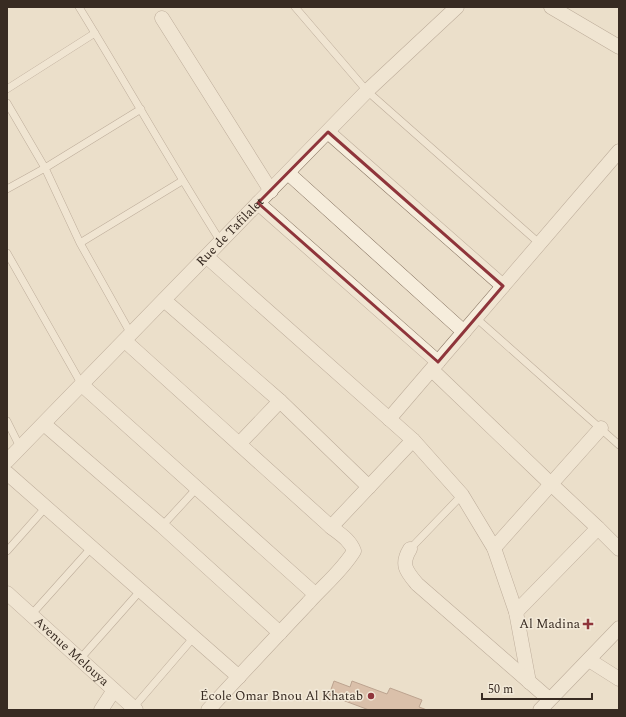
<svg xmlns="http://www.w3.org/2000/svg" width="626" height="717" viewBox="0 0 626 717" font-family="Spectral,serif">
	<style>
		.building { fill: #c59b83; stroke: #835c48 }
		.lines { fill: none; stroke-linecap: round; stroke-linejoin: round }
		.lane-casing { stroke: #867260; stroke-width: 8 }
		.street-casing { stroke: #867260; stroke-width: 15 }
		.lane { stroke: #f6eddc; stroke-width: 7 }
		.street { stroke: #f6eddc; stroke-width: 14 }
		.marked { fill: none; stroke: #8f353b; stroke-width: 3; stroke-linejoin: round }
		.poi-dot { fill: #8f353b; stroke: #f3ead9; stroke-width: 1.5 }
		.labels { text-anchor: middle; dominant-baseline: central; stroke-width: 3; stroke-linejoin: round; paint-order: stroke }
		.street-label { font-size: 13px; fill: #382b22; stroke: #f3ead9 }
		.poi-label { font-size: 13px; fill: #382b22; stroke: #f3ead9; text-anchor: end }
	</style>
	<rect width="100%" height="100%" fill="#ebdfca"/>
	<path class="building" d="M334,681L350,687L352,681L387,694L390,688L422,700L419,707L427,710H369L329,695Z"/>
	<g class="lines">
		<defs>
			<path id="lane" d="M79,7C127,85 172,165 221,242
				M295,7L367,91L539,243
				M7,89L95,33
				M7,103L45,168L80,243L131,334
				M7,189L45,168L141,109
				M80,243L182,181
				M7,253L82,385
				M476,318L619,445
				M7,421L20,447
				M162,526L197,488
				M410,549L462,495
				M7,551L46,507
				M31,615L92,547
				M80,659L141,590
				M133,708L194,637"/>
			<g id="street">
				<path d="M551,7L619,47"/>
				<path d="M162,18L271,191"/>
				<path d="M328,132L503,286"/>
				<path d="M288,173L464,332"/>
				<path d="M258,203L438,362"/>
				<path d="M207,257L413,440L462,495L494,548L516,612L529,682"/>
				<path d="M164,300L280,401L369,487"/>
				<path d="M125,341L331,527C340,534 350,540 354,551C342,571 323,586 308,603C274,639 241,674 208,710"/>
				<path d="M432,370L551,484L598,528L619,549"/>
				<path d="M82,385L315,594"/>
				<path d="M389,419L619,151"/>
				<path d="M44,424L162,526L280,633"/>
				<path d="M239,444L280,401"/>
				<path id="s1" d="M7,461L367,91L457,7"/>
				<path d="M7,473L239,677"/>
				<path d="M331,527L413,440"/>
				<path d="M494,548L601,428"/>
				<path d="M410,549C400,565 407,572 417,584L549,699"/>
				<path id="s2" d="M7,593L136,710"/>
				<path d="M516,612L598,528"/>
				<path d="M589,660L619,679"/>
				<path d="M101,710L114,690"/>
				<path d="M540,710L619,628"/>
			</g>
		</defs>
		<use href="#lane" class="lane-casing"/>
		<use href="#street" class="street-casing"/>
		<use href="#lane" class="lane"/>
		<use href="#street" class="street"/>
	</g>
	<path d="M0 0H626V717H0ZM328,132L503,286L438,362L258,203Z" fill="#ebdfca" fill-opacity=".55" fill-rule="evenodd"/>
	<path class="marked" d="M328,132L503,286L438,362L258,203Z"/>
	<g class="poi-dot">
		<path d="M586 618h4v4h4v4h-4v4h-4v-4h-4v-4h4z"/>
		<circle cx="371" cy="696" r="4"/>
	</g>
	<g class="labels">
		<g class="street-label">
			<text stroke="none"><textPath href="#s1" startOffset="320">Rue de Tafilalet</textPath></text>
			<text stroke="none"><textPath href="#s2" startOffset="87">Avenue Melouya</textPath></text>
		</g>
		<g class="poi-label">
			<text x="580" y="624">Al Madina</text>
			<text x="363" y="696">École Omar Bnou Al Khatab</text>
		</g>
	</g>
	<rect width="626" height="717" fill="none" stroke="#382b22" stroke-width="16"/>
	<path d="M482 693v6h110v-6" fill="none" stroke="#382b22" stroke-width="2"/>
	<text x="488" y="693" font-size="12" fill="#382b22" stroke="#f3ead9" stroke-width="3" paint-order="stroke">50 m</text>
</svg>
